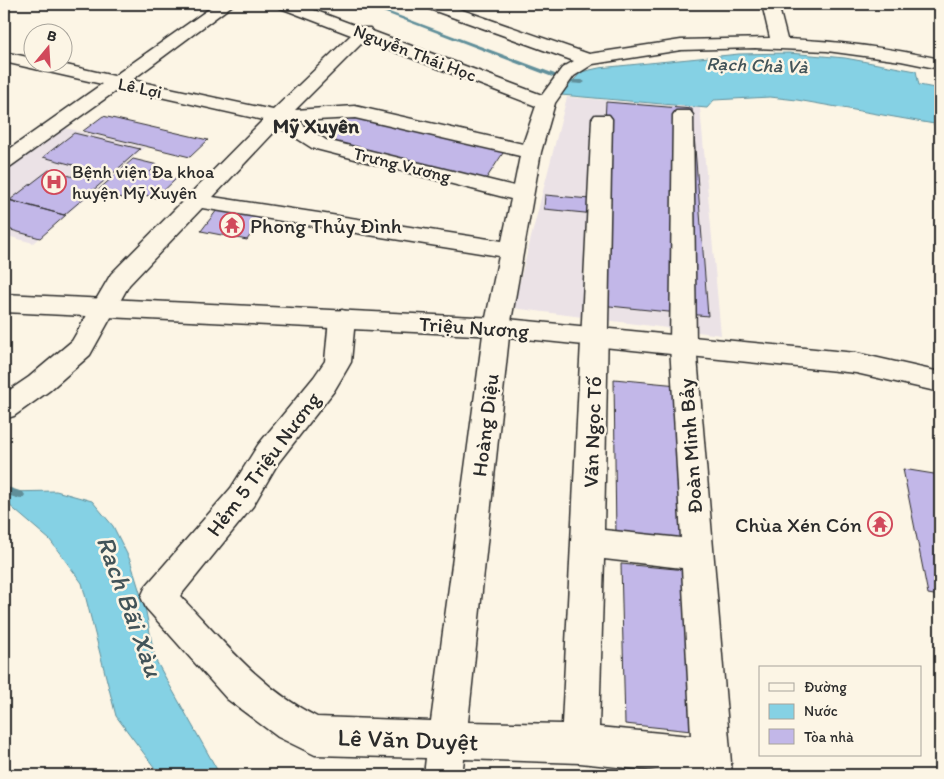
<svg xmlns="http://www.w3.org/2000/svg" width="944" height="779" viewBox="0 0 944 779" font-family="Itim,sans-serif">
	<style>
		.built { fill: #ebe2e6 }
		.water { fill: #85d1e4; stroke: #618f9a }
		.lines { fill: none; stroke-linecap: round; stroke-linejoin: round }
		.stream { fill: #618f9a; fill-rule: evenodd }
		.building { fill: #c2b7e8; stroke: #2b2b2b }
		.minor-casing { stroke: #2b2b2b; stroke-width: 3 }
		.major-casing { stroke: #2b2b2b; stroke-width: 3 }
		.minor { fill: #fcf5e5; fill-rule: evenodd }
		.major { fill: #fcf5e5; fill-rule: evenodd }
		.labels { text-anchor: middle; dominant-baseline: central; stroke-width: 5; stroke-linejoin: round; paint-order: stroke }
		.far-street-label { font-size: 18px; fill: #2b2b2b; stroke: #fcf5e5 }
		.far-poi-label { font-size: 18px; fill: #2b2b2b; stroke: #fcf5e5; text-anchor: start }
		.far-water-label { font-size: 19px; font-style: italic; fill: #425459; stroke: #fcf5e5 }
		.far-district-label { font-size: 21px; font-weight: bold; fill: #2b2b2b; stroke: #fcf5e5 }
		.poi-label { font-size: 21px; fill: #2b2b2b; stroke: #fcf5e5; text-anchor: start }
		.street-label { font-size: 21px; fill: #2b2b2b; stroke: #fcf5e5 }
		.near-street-label { font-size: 25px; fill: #2b2b2b; stroke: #fcf5e5 }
		.near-water-label { font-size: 26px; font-style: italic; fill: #425459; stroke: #fcf5e5 }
	</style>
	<rect width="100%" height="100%" fill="#fcf5e5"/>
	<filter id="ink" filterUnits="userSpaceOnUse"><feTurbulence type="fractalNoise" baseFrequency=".02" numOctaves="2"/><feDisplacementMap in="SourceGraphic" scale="10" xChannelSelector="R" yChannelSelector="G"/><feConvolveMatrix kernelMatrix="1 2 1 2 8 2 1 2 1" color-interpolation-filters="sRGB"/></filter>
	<g filter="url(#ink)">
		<path class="built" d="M567,97L700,108L721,335L513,308Z
			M62,127L145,147L33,243L4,235V172Z"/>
		<path class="water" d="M789,53L845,58L916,71L919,85L940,89V125L797,100L770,97L714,100L707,108L561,95L581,72L599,68L739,54Z
			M56,491L92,501L113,526L130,560L146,612L155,659L220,775H160L116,716L82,583L50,540L9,505L4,492Z"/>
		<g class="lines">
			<path class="stream" d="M362,4H368L571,80H582L585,82L582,84L568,83Z
				M4,486L23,492L25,495L23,498L20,499L4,494Z"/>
		</g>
		<path class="building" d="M606,102L692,109L708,316L590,304L595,214L544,209L545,195L601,200Z
			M351,115L505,150L486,179L326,140Z
			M103,116L208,140L190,157L83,131Z
			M74,133L140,149L111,175L43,157Z
			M133,159L158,165L150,172L176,179L156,198L130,191L123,198L96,192Z
			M85,168L111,175L64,215L10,200L49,170L74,177Z
			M4,199L64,215H66L40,238L4,228Z
			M217,210L262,218L247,240L201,231Z
			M614,379L678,385L690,544L616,537Z
			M903,469L940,475V596L928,594Z
			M621,564L687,570L701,732L625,724Z"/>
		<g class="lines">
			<defs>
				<path id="minor" d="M216,4H234L132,80L273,110L351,35L278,7L276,4H298L362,28H370L372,31L542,95L562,68L574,61L424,7L422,4H445L589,54L681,40L770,38L762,4H778L787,39C839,41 890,48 940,59V69L901,61L827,51L755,48L681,50L593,64L574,76L555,103L541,152L510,327L468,722L562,724L592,119L595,115H609L612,119L604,530L681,538L670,345L673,115L676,111H690L693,115L696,345L732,775H694L580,763L464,759L462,775H424L426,758L315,755L278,737L227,699L146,608L141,597L146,586L231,488L258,445L314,377L325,361L329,319L333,313L342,310L351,313L355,319L351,362L347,369L334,391L278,463L253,506L180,596C222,640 262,690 317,717L431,721L484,327L499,256L202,208L129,285L90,355L49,391L14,416L4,419V394L29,377L72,341L111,274L263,120L120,88L11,166L4,168V153L102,84L4,62V52L32,58V62H53L114,76ZM365,40L536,106L523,144L355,106L295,110ZM355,118L520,156L514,186L326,140L297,121ZM279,127L312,148L511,199L502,241L213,197ZM604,559L682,568L691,736L599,727Z"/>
				<path id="major" d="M4,294L497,318L856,353L940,372V392L856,373L497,336L4,312Z"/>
			</defs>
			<use href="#minor" class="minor-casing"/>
			<use href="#major" class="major-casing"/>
			<use href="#minor" class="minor"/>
			<use href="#major" class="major"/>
		</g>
	</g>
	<defs>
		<symbol id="hospital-ring" viewBox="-11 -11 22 22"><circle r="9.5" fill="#fcf5e5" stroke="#d1495b" stroke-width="1.5"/><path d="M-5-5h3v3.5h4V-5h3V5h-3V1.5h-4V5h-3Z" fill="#d1495b"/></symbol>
		<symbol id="temple-ring" viewBox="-11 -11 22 22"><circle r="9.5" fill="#fcf5e5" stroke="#d1495b" stroke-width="1.5"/><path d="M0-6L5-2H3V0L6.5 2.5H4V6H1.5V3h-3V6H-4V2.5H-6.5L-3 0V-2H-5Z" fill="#d1495b"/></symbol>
	</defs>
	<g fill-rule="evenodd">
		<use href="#hospital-ring" x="40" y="168" width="28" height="28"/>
		<use href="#temple-ring" x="218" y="211" width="28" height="28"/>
		<use href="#temple-ring" x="866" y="510" width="28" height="28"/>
	</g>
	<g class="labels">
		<g class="far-street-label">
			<text transform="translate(415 53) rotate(21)">Nguyễn Thái Học</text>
			<text transform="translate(140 88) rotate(12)">Lê Lợi</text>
			<text transform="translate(402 165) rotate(14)">Trưng Vương</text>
		</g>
		<g class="far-poi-label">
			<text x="72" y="172">Bệnh viện Đa khoa<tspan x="72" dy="21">huyện Mỹ Xuyên</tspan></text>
		</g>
		<g class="far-water-label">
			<text transform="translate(757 65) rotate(2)">Rạch Chà Và</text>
		</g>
		<g class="far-district-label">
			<text x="316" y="125">Mỹ Xuyên</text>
		</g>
		<g class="poi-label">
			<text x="250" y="225">Phong Thủy Đình</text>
			<text x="862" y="524" text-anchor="end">Chùa Xén Cón</text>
		</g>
		<g class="street-label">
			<text transform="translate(474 327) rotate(4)">Triệu Nương</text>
			<text transform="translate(485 425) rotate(-83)">Hoàng Diệu</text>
			<text transform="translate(592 432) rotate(-88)">Văn Ngọc Tố</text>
			<text transform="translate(690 446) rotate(-94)">Đoàn Minh Bảy</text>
			<text transform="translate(263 464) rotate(-53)">Hẻm 5 Triệu Nương</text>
		</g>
		<g class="near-street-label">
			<text transform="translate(408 739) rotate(2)">Lê Văn Duyệt</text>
		</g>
		<g class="near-water-label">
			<text transform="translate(130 606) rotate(70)">Rach Bãi Xàu</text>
		</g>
	</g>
	<rect width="944" height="779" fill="none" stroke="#fcf5e5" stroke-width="20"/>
	<rect x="10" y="10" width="924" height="759" fill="none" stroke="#2b2b2b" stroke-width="2" filter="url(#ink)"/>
	<rect x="759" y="666" width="162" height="90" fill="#fcf5e5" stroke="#a8a49b"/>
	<rect x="769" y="683" width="25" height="8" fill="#fcf5e5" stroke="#a8a49b"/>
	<text x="804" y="692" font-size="15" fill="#2b2b2b">Đường</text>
	<rect x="769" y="704" width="25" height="15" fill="#85d1e4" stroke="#a8a49b"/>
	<text x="804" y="716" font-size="15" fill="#2b2b2b">Nước</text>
	<rect x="769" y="729" width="25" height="15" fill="#c2b7e8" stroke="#a8a49b"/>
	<text x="804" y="742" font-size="15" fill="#2b2b2b">Tòa nhà</text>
	<g transform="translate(48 48) rotate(18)"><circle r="24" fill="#fcf5e5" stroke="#a8a49b"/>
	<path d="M0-4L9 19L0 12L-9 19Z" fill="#d1495b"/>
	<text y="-8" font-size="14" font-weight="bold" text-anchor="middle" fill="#2b2b2b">B</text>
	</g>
</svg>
